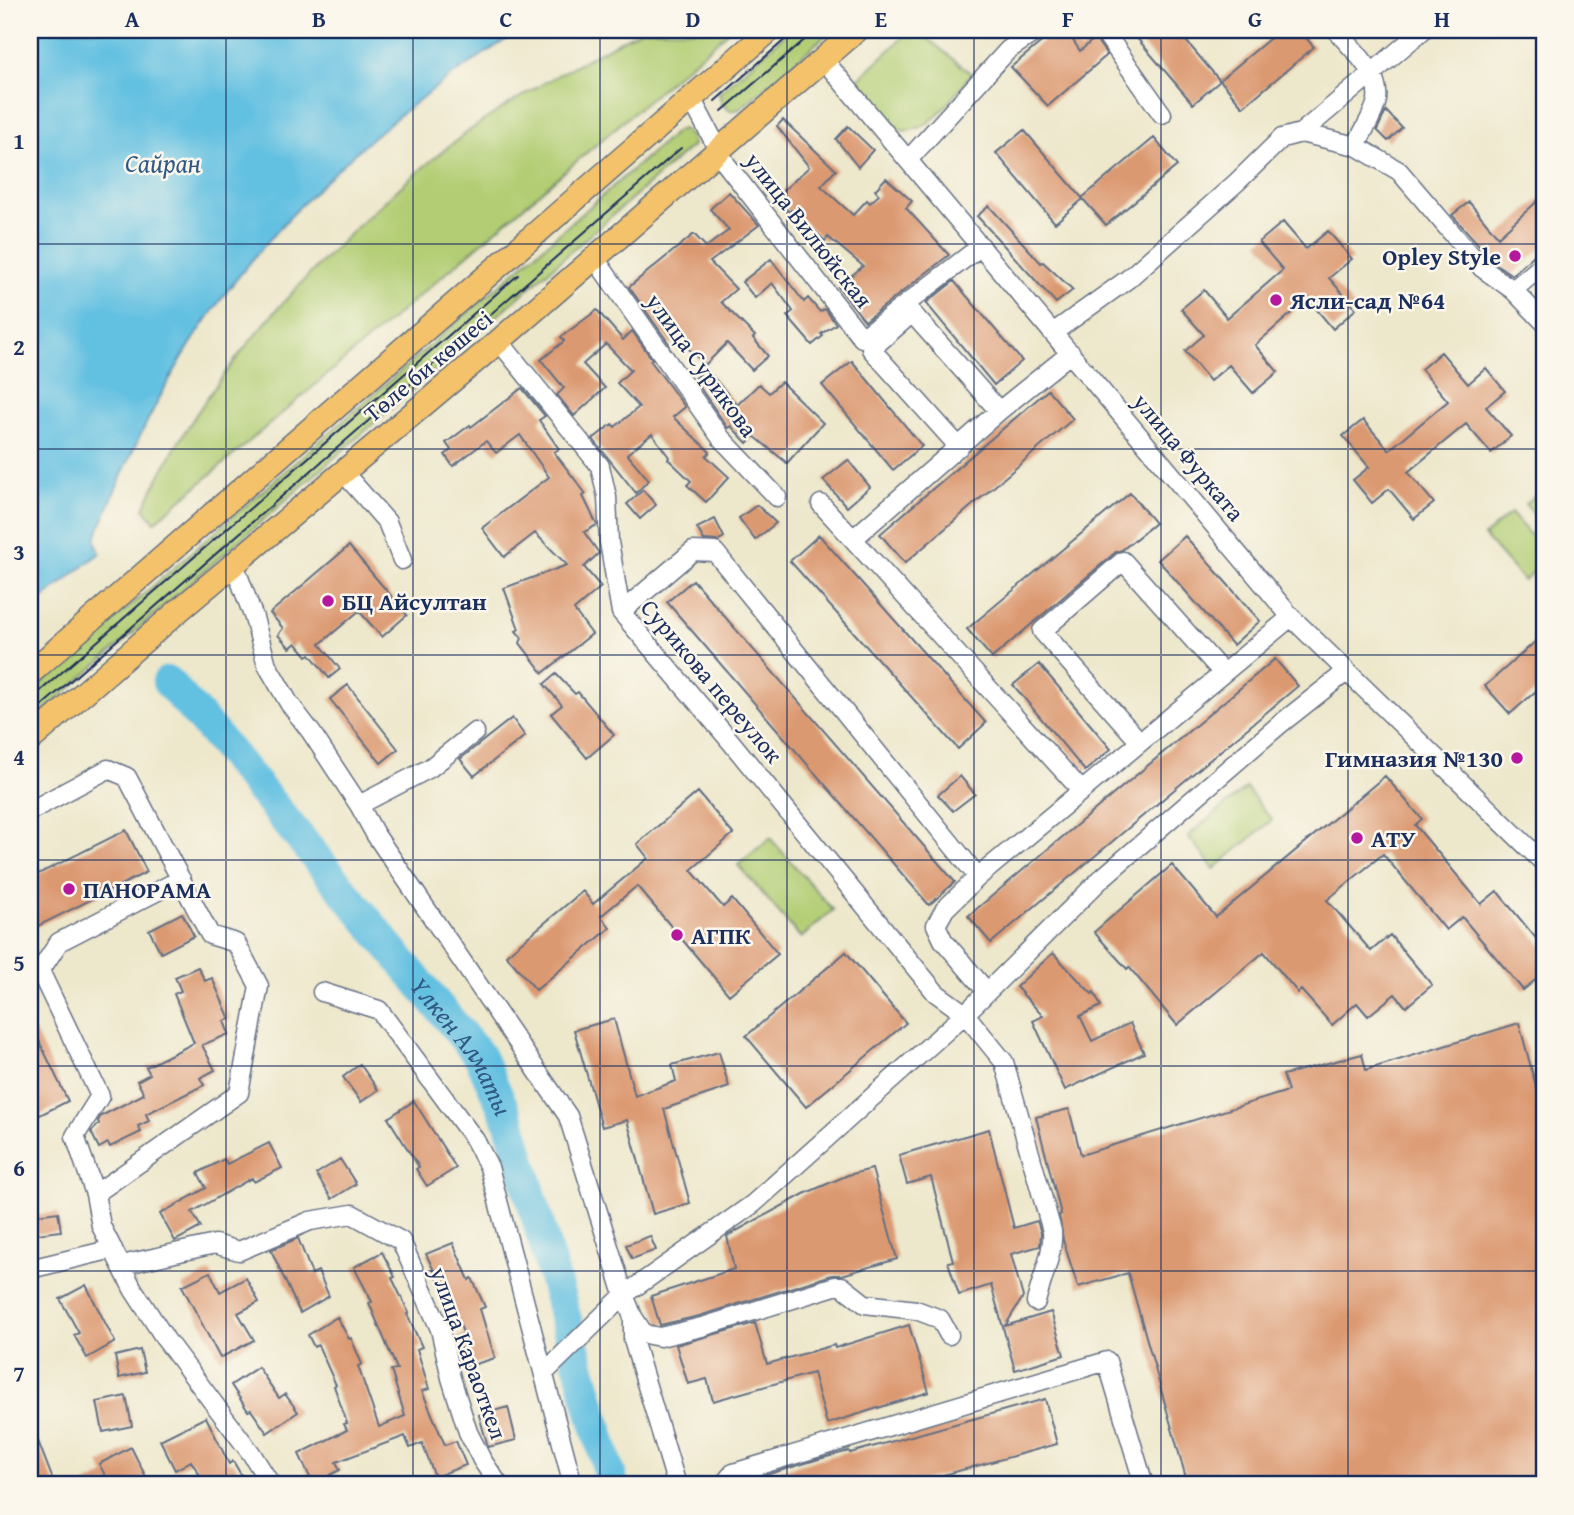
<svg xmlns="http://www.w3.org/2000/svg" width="1574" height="1515" viewBox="0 0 1574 1515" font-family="'Gentium Book Plus',serif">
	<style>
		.green { fill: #b2cd73; stroke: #667e68; stroke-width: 2 }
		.water { fill: #62c0e1; stroke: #3e78a0; stroke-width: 2 }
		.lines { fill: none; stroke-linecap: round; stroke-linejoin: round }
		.river { stroke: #62c0e1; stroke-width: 32 }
		.building { fill: #db9971 }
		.minor-casing { stroke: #646f84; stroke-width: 21 }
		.major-casing { stroke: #646f84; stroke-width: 26 }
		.minor { stroke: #fff; stroke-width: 18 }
		.major { stroke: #f3c26a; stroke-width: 23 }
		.tram { stroke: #1b2f5e; stroke-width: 2 }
		.grid { fill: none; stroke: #1b2f5e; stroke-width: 2; stroke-opacity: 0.55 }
		.poi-dot { fill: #b5179e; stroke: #fbf7ec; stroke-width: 2.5 }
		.labels { text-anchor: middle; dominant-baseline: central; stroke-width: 5; stroke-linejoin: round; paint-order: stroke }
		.street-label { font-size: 24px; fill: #1b2f5e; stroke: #fbf7ec }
		.poi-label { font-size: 24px; font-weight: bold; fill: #1b2f5e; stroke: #fbf7ec; text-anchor: start }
		.water-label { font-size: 26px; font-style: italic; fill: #305a85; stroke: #fbf7ec }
		.neatline { fill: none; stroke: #1b2f5e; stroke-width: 2.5 }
		.grid-label { font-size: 23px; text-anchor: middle; font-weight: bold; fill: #1b2f5e }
	</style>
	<rect width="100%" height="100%" fill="#fbf7ec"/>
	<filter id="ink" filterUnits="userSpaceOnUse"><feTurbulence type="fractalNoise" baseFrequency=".0143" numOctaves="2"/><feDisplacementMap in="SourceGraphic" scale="14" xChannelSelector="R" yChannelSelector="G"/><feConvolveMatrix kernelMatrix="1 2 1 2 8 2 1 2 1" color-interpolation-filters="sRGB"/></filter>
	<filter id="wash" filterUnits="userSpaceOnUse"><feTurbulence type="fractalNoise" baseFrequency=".00686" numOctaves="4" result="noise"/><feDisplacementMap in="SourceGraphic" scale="28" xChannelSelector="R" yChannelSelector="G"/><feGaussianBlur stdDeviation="1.57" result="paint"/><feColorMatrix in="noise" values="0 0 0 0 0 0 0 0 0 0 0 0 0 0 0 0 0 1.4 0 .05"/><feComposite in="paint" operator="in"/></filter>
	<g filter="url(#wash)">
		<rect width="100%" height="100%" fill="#ede7cb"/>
		<path class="green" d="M641,30H730L155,522L144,508C193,400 273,307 358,226C397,189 436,154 480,123C532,88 586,59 641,30Z
			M790,30H832L740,109L730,111L722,104L719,93Z
			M911,30H917L972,74C954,94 930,137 899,130L855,82Z
			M683,129L692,138L693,145L30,723V693L677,131Z
			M1544,489V527L1525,504Z
			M1511,513L1544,551V563L1524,581L1484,536Z
			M1246,788L1272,820L1214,869L1188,836Z
			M770,838L833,910L801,938L738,865Z"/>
		<path class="water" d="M30,30H522C414,95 318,177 239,276C176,354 131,447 95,540L100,553L42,599L30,597Z"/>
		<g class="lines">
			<path class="river" id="s1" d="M168,682L211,730L480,1057L510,1123L613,1485"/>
		</g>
		<g id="blocks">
			<path class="building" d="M1051,30H1066L1080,51L1095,38L1107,55L1048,106L1011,67L1045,39Z
				M1130,30H1177L1220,81L1193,104Z
				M1280,30H1299L1314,47L1243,107L1220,80Z
				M1386,111L1402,128L1388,141L1377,130Z
				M783,120L836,170L821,186L853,215L867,200L870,203L879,195L875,190L886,178L912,201L906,208L949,255L865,321L838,287L863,266L828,237L825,241L791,210L789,212L776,197L809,167L777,126Z
				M848,126L873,150L858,167L836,139Z
				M1024,130L1083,199L1055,223L996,153Z
				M1154,138L1177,166L1106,225L1082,198Z
				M729,192L759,225L710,262L736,289L721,302L755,336L753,338L768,356L752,370L727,343L705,365L678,338L670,345L629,287L694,234L706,247L729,230L710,209Z
				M1544,195V246L1512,275L1496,264L1452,215L1469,202L1498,237Z
				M989,206L1041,263L1043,262L1073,290L1056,303L977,216Z
				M1283,222L1306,249L1328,231L1352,259L1329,278L1356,309L1333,329L1308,299L1255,345L1278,372L1253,393L1229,365L1210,381L1185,351L1204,335L1181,309L1204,290L1227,318L1283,270L1259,242Z
				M771,259L804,302L808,298L820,312L825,309L836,324L821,334L823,336L812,345L787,316L793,311L772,283L755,298L742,282Z
				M954,281L1022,361L994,385L926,303Z
				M597,310L623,340L632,331L652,359L650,360L685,407L673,417L710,452L706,456L729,477L706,502L687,485L691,481L668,459L669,457L652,434L627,454L649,480L636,493L593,439L612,424L615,427L639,407L617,383L631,370L606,344L583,364L605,388L574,416L557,395L564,388L541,360L564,341L561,337Z
				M1441,352L1468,384L1486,368L1505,391L1486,407L1511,436L1491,453L1466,424L1408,472L1434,503L1414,519L1389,489L1372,503L1353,480L1369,467L1343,436L1363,420L1389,450L1448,401L1421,369Z
				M852,361L922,446L893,470L822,385Z
				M706,369L737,405L759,384L769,393L781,382L823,423L787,463L754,436L747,443L731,426L728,428L694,379Z
				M522,388L545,416L539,420L559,449L554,452L586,494L583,496L597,525L584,532L599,553L584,567L601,587L574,610L592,634L543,673L520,643L522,638L516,631L519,629L504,588L567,565L535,533L504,557L482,528L549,477L520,435L496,453L486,441L453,466L445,455L451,450L446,443L470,425L471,427Z
				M1048,390L1073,419L905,563L880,534Z
				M848,460L870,487L847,507L823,480Z
				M643,490L656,505L640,519L627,504Z
				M1130,493L1155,523L1122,550L1116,552L992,658L967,629Z
				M757,505L776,523L755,540L739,518Z
				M715,519L724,537L717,541L704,540L697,528Z
				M819,535L986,723L958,749L790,561Z
				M1185,536L1260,621L1233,645L1158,560Z
				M349,546L407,615L382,637L359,611L320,644L340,669L329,678L310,654L307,656L296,643L290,648L278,635L283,628L270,613Z
				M693,580L955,882L929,905L667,602Z
				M1544,634V684L1510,714L1485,686Z
				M1275,659L1298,686L991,943L968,916Z
				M1039,664L1111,749L1085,771L1013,685Z
				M556,674L575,694L578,692L614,735L587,758L551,714L562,705L544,684Z
				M348,685L398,749L381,763L330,699Z
				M512,718L525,736L474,776L460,759Z
				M960,776L975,794L953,811L938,795Z
				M1385,776L1422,819L1415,825L1481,904L1497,891L1544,948V973L1523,990L1462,917L1446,930L1383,854L1327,900L1371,951L1390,935L1432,985L1406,1007L1395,994L1368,1016L1357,1003L1332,1025L1301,990L1298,993L1264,952L1177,1025L1129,967L1127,969L1094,932L1172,865L1216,917Z
				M698,792L733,834L691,870L723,907L732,899L778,954L729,995L637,886L601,916L610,928L536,990L506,955L583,891L593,904L648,858L637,844Z
				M126,830L147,872L30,930V878Z
				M182,913L194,936L161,953L149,930Z
				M846,952L906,1023L806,1107L746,1036Z
				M1053,953L1092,994L1094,992L1101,1006L1080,1016L1092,1041L1130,1023L1144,1053L1065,1090L1033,1021L1043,1016L1016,987Z
				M198,967L205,981L212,978L230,1019L224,1021L229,1034L202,1045L215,1070L200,1078L204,1085L146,1114L149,1121L138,1126L141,1132L110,1147L108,1143L99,1148L91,1132L99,1124L98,1121L101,1116L144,1094L137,1081L150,1074L146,1067L194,1043L174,994L181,991L175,977Z
				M614,1019L635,1096L676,1081L672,1065L719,1052L729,1087L664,1109L690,1203L653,1214L627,1120L602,1127L574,1030Z
				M30,1022L68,1101L30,1120Z
				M1519,1023L1544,1116V1475L1506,1485H1188L1128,1273L1078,1287L1063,1240L1059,1215L1061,1214L1036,1117L1069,1109L1081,1155L1288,1091L1283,1075L1362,1054L1366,1070Z
				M360,1064L378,1090L361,1102L343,1077Z
				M414,1101L456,1168L427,1186L416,1169L419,1167L388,1118Z
				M989,1129L1014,1228L1037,1221L1041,1233L1040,1246L1011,1254L1023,1297L1005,1326L1051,1312L1064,1355L1015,1370L991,1285L959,1295L948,1262L953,1261L931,1177L907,1184L899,1155Z
				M269,1143L282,1168L254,1182L252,1178L192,1212L201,1227L175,1241L160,1214L206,1188L198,1173L224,1159L227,1164Z
				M340,1159L356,1184L332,1199L316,1174Z
				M872,1169L897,1259L842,1275H832L699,1316L660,1325L651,1296L734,1269L727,1236L804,1194L848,1175Z
				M58,1212L61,1231L37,1234L35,1215Z
				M650,1236L656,1250L632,1259L626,1245Z
				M298,1238L312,1274L318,1271L329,1296L300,1313L271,1250Z
				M453,1243L469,1280L472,1278L485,1307L480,1309L495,1358L466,1367L456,1337L464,1334L426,1254Z
				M382,1252L395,1277L392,1278L409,1313L407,1314L422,1347L417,1349L429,1389L422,1391L445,1445L456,1441L466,1465L435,1477L422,1443L410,1448L405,1436L336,1462L340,1470L313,1484L299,1454L347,1430L344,1424L347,1423L334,1386L336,1385L318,1345L314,1347L308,1335L337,1317L349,1339L351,1338L362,1364L358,1366L379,1427L405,1416L391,1370L397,1369L369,1303L372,1302L354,1267Z
				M210,1272L220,1292L246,1278L259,1302L238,1313L254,1340L220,1358L182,1286Z
				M86,1285L115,1342L87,1358L74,1335L79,1333L60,1299Z
				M755,1323L767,1364L834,1345L835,1348L909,1325L929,1392L827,1424L813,1373L713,1401L707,1379L688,1384L676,1345Z
				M140,1350L145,1372L119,1378L115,1356Z
				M258,1367L279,1398L285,1394L298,1412L267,1433L251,1410L248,1411L231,1385Z
				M126,1396L132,1426L103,1432L97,1402Z
				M1045,1399L1057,1444L907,1485H740V1483L819,1459L849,1451L850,1453Z
				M508,1407L516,1440L488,1447L479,1415Z
				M206,1417L229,1464L233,1461L247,1485H206L191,1461L175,1470L160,1440Z
				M30,1423H31L55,1485H30Z
				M131,1447L146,1477L131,1485H83L105,1475L99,1464Z"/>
		</g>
	</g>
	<g filter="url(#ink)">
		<use href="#blocks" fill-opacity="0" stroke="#646f84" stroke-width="2"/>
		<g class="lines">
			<defs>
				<path id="minor" d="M1103,30L1162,114
					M1336,30C1351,48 1381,73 1377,100C1374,116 1362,131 1356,146
					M823,59L1291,617L1544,863
					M691,98L726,164L862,338L981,246
					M1301,133L1356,146L1399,171L1482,268L1513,290L1544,322
					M908,160L1008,50L1038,30
					M594,257L721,438L777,497
					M1513,290L1544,264
					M1054,332L1128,279L1237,182L1282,138L1301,133L1423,30
					M499,341L600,466L607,497L609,542L621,612L731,742L936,993L965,1014L1004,1062L1052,1231C1054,1252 1041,1280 1036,1302
					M959,447L871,349L912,313L999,411
					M343,472L387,522L402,560
					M821,504L1081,790
					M853,539L999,411L1071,353
					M234,564L254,618L267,665L289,703L311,732L359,805L375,834L568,1116L624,1295L633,1317L644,1334L660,1337L702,1327L835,1286H842L865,1304L916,1310L940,1319L949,1335
					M621,612L693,551L715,552L978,877
					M1139,741L1042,631L1123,561L1222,672
					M359,805L430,768L475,732
					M30,811L108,769L127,777L210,935L236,943L259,986L239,1093L95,1194
					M181,879L59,942L40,971L100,1096L75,1136L95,1194L101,1226L133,1289L166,1340L251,1453L271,1485
					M322,992L379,1010L475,1140L489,1167L573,1485
					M987,992L943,940L936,925L945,909L978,877L1291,617
					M122,1265L215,1244L239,1251L310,1221L352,1214L401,1241L440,1329L451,1378L468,1432L482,1460L499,1485
					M30,1269L113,1249
					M633,1317V1340L677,1485
					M544,1373L624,1295L753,1204L965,1014L1102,878L1279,725L1346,672
					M723,1485L733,1473L1107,1361L1144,1485"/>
				<path id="major" d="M30,673L770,30
					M30,740L177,612L499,341L857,30"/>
			</defs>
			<use href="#minor" class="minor-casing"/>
			<use href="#major" class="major-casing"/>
			<use href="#minor" class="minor"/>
			<use href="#major" class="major"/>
			<path class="tram" d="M715,101L796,30
				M722,111L816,30
				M30,700L518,275
				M30,716L681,148"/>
		</g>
	</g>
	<path class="grid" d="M226,30V1485M413,30V1485M600,30V1485M787,30V1485M974,30V1485M1161,30V1485M1348,30V1485M30,244H1544M30,449H1544M30,655H1544M30,860H1544M30,1066H1544M30,1271H1544"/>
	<g class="poi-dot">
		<circle cx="1515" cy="256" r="7"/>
		<circle cx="1276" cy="300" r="7"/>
		<circle cx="328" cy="601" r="7"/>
		<circle cx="1517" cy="758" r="7"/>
		<circle cx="1357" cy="838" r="7"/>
		<circle cx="69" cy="889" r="7"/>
		<circle cx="677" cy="935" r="7"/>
	</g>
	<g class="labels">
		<g class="street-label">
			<text transform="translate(809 230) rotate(52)">улица Вилюйская</text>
			<text transform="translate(702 365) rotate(54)">улица Сурикова</text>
			<text transform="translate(428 366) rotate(-40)">Төле би көшесі</text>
			<text transform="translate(1189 457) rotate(50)">улица Фурката</text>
			<text transform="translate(712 681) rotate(50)">Сурикова переулок</text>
			<text transform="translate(469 1353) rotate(70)">улица Караоткел</text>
		</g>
		<g class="poi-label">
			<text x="1501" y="256" text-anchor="end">Opley Style</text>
			<text x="1290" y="300">Ясли-сад №64</text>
			<text x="342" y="601">БЦ Айсултан</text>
			<text x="1503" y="758" text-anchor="end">Гимназия №130</text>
			<text x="1371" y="838">АТУ</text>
			<text x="83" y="889">ПАНОРАМА</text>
			<text x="691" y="935">АГПК</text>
		</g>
		<g class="water-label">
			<text x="163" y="162">Сайран</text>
			<text stroke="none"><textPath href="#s1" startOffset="469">Үлкен Алматы</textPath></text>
		</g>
	</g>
	<rect width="1574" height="1515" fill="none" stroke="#fbf7ec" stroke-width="77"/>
	<rect x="38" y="38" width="1498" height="1438" class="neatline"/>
	<g class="grid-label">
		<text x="132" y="27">A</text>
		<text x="319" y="27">B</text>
		<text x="506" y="27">C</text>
		<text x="693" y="27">D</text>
		<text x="881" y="27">E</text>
		<text x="1068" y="27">F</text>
		<text x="1255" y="27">G</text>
		<text x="1442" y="27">H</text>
		<text x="19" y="149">1</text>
		<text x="19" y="355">2</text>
		<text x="19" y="560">3</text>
		<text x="19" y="765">4</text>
		<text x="19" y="971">5</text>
		<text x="19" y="1176">6</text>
		<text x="19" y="1382">7</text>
	</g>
</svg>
